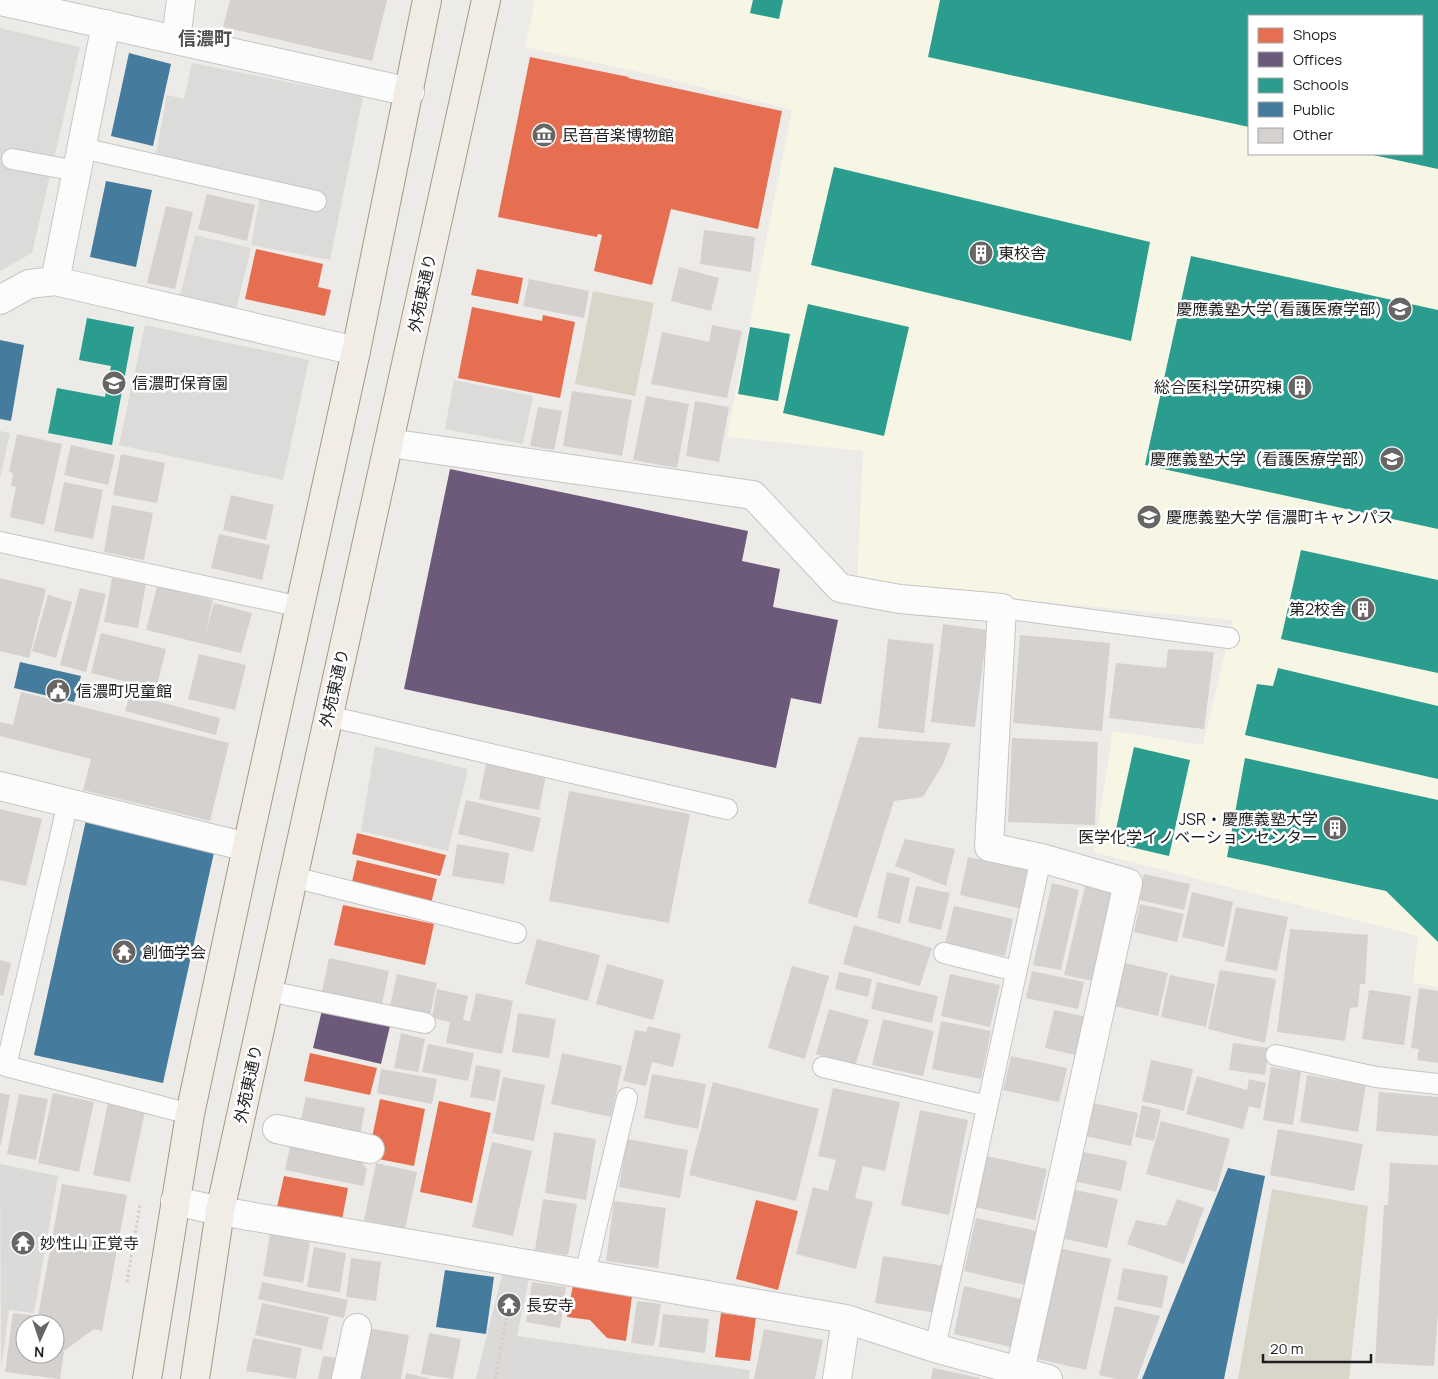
<svg xmlns="http://www.w3.org/2000/svg" width="1438" height="1379" viewBox="0 0 1438 1379" font-family="Manrope,'Noto Sans JP',sans-serif">
	<style>
		.residential { fill: #dcdbd9 }
		.education { fill: #f7f6e4; fill-rule: evenodd }
		.religious { fill: #dbdad9 }
		.construction { fill: #d7d6c9 }
		.shops { fill: #e76f51 }
		.offices { fill: #6d597a }
		.schools { fill: #2a9d8f }
		.public { fill: #457b9d }
		.building { fill: #d4d1cf; fill-rule: evenodd }
		.lines { fill: none; stroke-linecap: round; stroke-linejoin: round }
		.service-casing { stroke: #c6c5c4; stroke-width: 22 }
		.pedestrian-casing { stroke: #c6c5c4; stroke-width: 30 }
		.minor-casing { stroke: #c6c5c4; stroke-width: 30 }
		.primary-casing { stroke: #a49984; stroke-width: 30 }
		.path { stroke: #dbccca; stroke-width: 3; stroke-dasharray: 2.5 2.5; stroke-linecap: butt }
		.service { stroke: #fcfcfc; stroke-width: 20 }
		.pedestrian { stroke: #fcfcfc; stroke-width: 28 }
		.minor { stroke: #fcfcfc; stroke-width: 28 }
		.primary { stroke: #f1ece5; stroke-width: 28 }
		.labels { text-anchor: middle; dominant-baseline: central; stroke-width: 5; stroke-linejoin: round; paint-order: stroke }
		.poi-label { font-size: 16px; fill: #1f1f1f; stroke: #fff; text-anchor: start }
		.street-label { font-size: 16px; fill: #1f1f1f; stroke: #fff }
		.neighbourhood-label { font-size: 18px; font-weight: bold; fill: #525252; stroke: #fff }
	</style>
	<rect width="100%" height="100%" fill="#edebe8"/>
	<path class="residential" d="M0,28L80,47L32,253L0,271Z
		M192,63L363,97L330,260L251,245L260,197L152,175L167,95L184,99Z
		M195,235L251,248L236,309L180,296Z
		M145,325L309,360L283,480L119,445Z
		M454,380L533,396L523,444L445,429Z
		M0,431L10,433L0,479Z
		M375,746L468,769L448,851L361,831Z"/>
	<path class="education" d="M535,0H1438V987L1413,983L1418,936L1094,852L1113,731L1203,745L1233,620L857,584L863,451L727,437L792,110L644,73L525,47ZM1249,16H1422V154H1249Z"/>
	<path class="religious" d="M0,1164L58,1176L34,1313L9,1310L1,1370Z
		M503,1271L530,1274L517,1336L750,1370L749,1379H476Z"/>
	<path class="construction" d="M593,291L654,303L635,396L575,384Z
		M1272,1189L1368,1206L1349,1379H1238Z"/>
	<path class="shops" d="M530,57L629,77L628,78L782,111L758,229L671,209L652,285L594,271L602,235L598,234L597,237L498,217Z
		M256,249L323,264L318,287L331,290L325,316L245,299Z
		M477,269L523,278L518,304L471,295Z
		M472,307L542,321L543,315L575,322L560,398L458,378Z
		M357,833L446,855L440,876L352,854Z
		M357,860L437,879L431,904L351,886Z
		M343,905L434,924L425,965L334,945Z
		M310,1053L377,1068L370,1095L304,1081Z
		M380,1099L425,1109L414,1166L368,1157Z
		M439,1101L491,1113L472,1203L420,1192Z
		M284,1176L348,1188L342,1220L277,1207Z
		M756,1200L798,1211L778,1290L736,1279Z
		M573,1285L632,1296L626,1341L607,1338L590,1320L567,1317Z
		M721,1313L756,1318L750,1361L715,1357Z"/>
	<path class="offices" d="M450,469L748,531L742,561L780,569L773,607L838,620L821,704L791,698L776,768L404,689Z
		M322,1010L390,1026L381,1064L313,1048Z"/>
	<path class="schools" d="M753,0H783L779,19L750,13Z
		M940,0H1438V169L1373,155L1422,154V16H1249V127L928,57Z
		M834,167L1150,242L1131,341L811,265Z
		M1191,256L1438,310V529L1145,465Z
		M808,304L909,327L884,436L783,413Z
		M87,318L134,327L112,445L48,433L57,388L105,397L111,366L79,360Z
		M750,327L790,334L778,401L738,394Z
		M1301,550L1438,580V673L1281,639Z
		M1278,668L1438,706V779L1245,735L1257,684L1273,686Z
		M1134,747L1190,760L1169,856L1113,843Z
		M1245,758L1438,800V942L1386,891L1227,857Z"/>
	<path class="public" d="M129,53L171,64L153,146L111,136Z
		M106,181L152,190L136,267L90,257Z
		M0,340L24,345L11,421L0,419Z
		M20,662L81,676L74,702L14,688Z
		M86,820L215,848L163,1083L34,1055Z
		M1228,1168L1265,1176L1224,1379H1142Z
		M445,1270L494,1277L486,1334L436,1327Z"/>
	<path class="building" d="M230,0H387L372,61L223,27Z
		M207,194L255,205L247,241L198,229Z
		M166,206L193,212L175,289L147,283Z
		M704,230L755,237L751,272L700,264Z
		M679,267L719,278L711,311L671,301Z
		M529,279L589,291L584,318L523,306Z
		M712,325L742,331L727,398L651,384L662,332L709,342Z
		M572,391L632,400L622,456L563,446Z
		M646,396L689,404L677,468L633,460Z
		M695,401L729,407L719,462L686,456Z
		M538,407L562,411L554,450L530,446Z
		M17,434L62,444L44,525L10,517L16,487L11,486L13,473L9,472Z
		M71,445L115,455L108,485L64,475Z
		M121,454L165,463L157,503L113,495Z
		M64,482L103,490L93,539L54,531Z
		M231,495L274,505L266,540L223,530Z
		M112,505L153,513L144,560L104,552Z
		M219,534L270,545L262,580L211,568Z
		M0,578L46,589L29,658L0,651Z
		M112,578L146,584L138,628L104,622Z
		M157,586L213,600L205,635L214,603L252,613L241,653L146,630Z
		M80,588L106,594L86,672L60,665Z
		M48,595L72,602L56,658L32,651Z
		M943,624L987,630L975,727L931,722Z
		M101,633L166,649L156,689L91,673Z
		M1020,635L1110,643L1102,731L1013,723Z
		M888,639L934,644L924,733L878,728Z
		M1168,649L1214,652L1204,729L1109,718L1116,663L1166,668Z
		M199,654L246,665L235,710L188,699Z
		M21,692L229,743L210,821L83,790L91,759L0,736V722L13,725Z
		M130,694L220,718L216,735L125,711Z
		M859,737L951,743L943,764L923,797L894,801L857,918L808,903Z
		M1012,738L1098,742L1095,825L1008,822Z
		M486,763L546,775L539,810L479,799Z
		M569,791L690,814L669,923L549,901Z
		M466,800L541,818L533,852L458,834Z
		M0,809L42,819L26,886L0,880Z
		M905,839L955,849L946,886L895,866Z
		M457,844L509,853L504,884L452,876Z
		M968,857L1030,870L1022,909L960,895Z
		M887,872L910,878L900,924L877,918Z
		M1144,874L1190,884L1184,910L1139,900Z
		M1052,883L1079,890L1061,970L1033,965Z
		M916,886L950,893L941,930L908,922Z
		M1085,886L1112,892L1092,981L1064,975Z
		M1192,892L1233,902L1224,947L1182,937Z
		M1140,904L1184,914L1177,942L1134,932Z
		M954,906L1013,919L1005,956L945,943Z
		M1236,907L1288,917L1277,971L1225,961Z
		M854,925L932,948L920,986L843,964Z
		M1290,929L1368,935L1365,984H1360L1358,1007L1350,1008L1345,1041L1277,1032Z
		M537,939L600,955L588,1001L525,984Z
		M329,958L389,971L382,1004L322,992Z
		M0,960L11,963L3,996L0,995Z
		M1125,963L1168,973L1158,1016L1115,1006Z
		M607,964L664,980L653,1020L596,1004Z
		M792,966L829,976L805,1059L768,1048Z
		M1220,970L1276,979L1265,1043L1208,1029Z
		M1032,971L1084,982L1078,1009L1026,998Z
		M839,972L872,979L868,997L835,989Z
		M397,974L437,983L430,1015L390,1006Z
		M950,974L1000,985L990,1027L941,1016Z
		M1170,975L1215,984L1206,1027L1161,1017Z
		M877,982L938,996L932,1023L871,1009Z
		M1419,988L1438,991V1063L1417,1060L1419,1049L1411,1048Z
		M437,989L468,996L463,1020L470,1021L476,993L513,1001L502,1054L446,1043L450,1022L432,1018Z
		M1369,990L1411,996L1404,1045L1362,1039Z
		M829,1009L869,1020L855,1066L816,1054Z
		M1054,1010L1087,1017L1079,1056L1045,1048Z
		M518,1013L556,1019L549,1058L512,1052Z
		M883,1019L934,1031L923,1076L872,1065Z
		M941,1021L991,1031L981,1079L932,1069Z
		M648,1026L681,1034L673,1067L652,1062L646,1086L623,1081L635,1030L646,1032Z
		M401,1033L425,1039L418,1072L394,1068Z
		M1233,1043L1269,1048L1265,1075L1229,1070Z
		M428,1044L474,1053L468,1081L422,1072Z
		M562,1053L622,1066L611,1117L551,1104Z
		M1011,1056L1067,1068L1059,1102L1003,1090Z
		M1151,1060L1193,1069L1184,1111L1142,1101Z
		M476,1065L501,1070L495,1101L470,1097Z
		M1271,1067L1301,1072L1293,1125L1263,1120Z
		M381,1069L437,1079L432,1104L377,1093Z
		M652,1074L706,1084L698,1129L644,1118Z
		M1307,1075L1366,1085L1358,1132L1300,1122Z
		M1197,1076L1247,1090L1249,1079L1266,1083L1260,1109L1249,1106L1243,1129L1186,1114Z
		M503,1077L545,1085L534,1141L492,1133Z
		M713,1082L819,1109L796,1201L689,1175Z
		M833,1088L900,1102L885,1171L863,1166L855,1198L873,1202L856,1269L796,1254L813,1187L828,1191L836,1160L818,1156Z
		M1379,1092L1438,1097V1136L1376,1131Z
		M0,1093L10,1095L1,1145H0Z
		M53,1093L94,1102L79,1172L38,1163Z
		M19,1094L48,1099L36,1160L7,1154Z
		M306,1097L365,1108L359,1140L299,1128Z
		M108,1103L145,1111L130,1182L93,1175Z
		M1093,1103L1138,1113L1131,1146L1085,1136Z
		M1142,1105L1161,1110L1154,1141L1135,1137Z
		M920,1110L968,1120L949,1215L901,1205Z
		M1161,1121L1230,1139L1216,1192L1146,1174Z
		M1278,1129L1363,1144L1354,1191L1270,1175Z
		M554,1132L596,1139L586,1200L545,1193Z
		M292,1138L354,1150L367,1170L363,1186L285,1170Z
		M627,1139L688,1150L680,1198L619,1187Z
		M492,1142L532,1151L513,1236L472,1227Z
		M1079,1151L1127,1161L1121,1191L1073,1181Z
		M986,1156L1047,1169L1035,1220L974,1207Z
		M376,1163L417,1172L405,1229L364,1220Z
		M1390,1163L1438,1165V1312L1434,1366L1375,1363L1384,1205H1388Z
		M62,1184L127,1195L102,1331L94,1329L64,1351L60,1379L5,1372L13,1313L38,1316ZM25,1324H55V1354H25Z
		M1075,1190L1118,1199L1107,1248L1065,1239Z
		M543,1199L577,1204L568,1255L535,1250Z
		M1177,1199L1204,1208L1184,1264L1127,1244L1136,1220L1166,1226Z
		M614,1201L666,1208L658,1268L606,1261Z
		M976,1218L1037,1231L1025,1285L964,1271Z
		M270,1234L310,1242L303,1283L263,1276Z
		M314,1247L346,1253L340,1292L307,1287Z
		M1058,1248L1111,1259L1086,1370L1034,1358Z
		M883,1256L945,1266L936,1313L875,1303Z
		M351,1258L381,1262L376,1301L346,1297Z
		M1123,1268L1168,1276L1162,1308L1117,1300Z
		M262,1282L348,1300L344,1318L258,1299Z
		M532,1282L566,1287L560,1328L526,1322Z
		M964,1286L1021,1299L1011,1347L954,1334Z
		M637,1301L661,1304L654,1346L631,1343Z
		M262,1303L329,1317L322,1350L255,1335Z
		M1115,1306L1160,1316L1137,1379H1116L1099,1375Z
		M663,1314L709,1319L705,1353L659,1347Z
		M367,1328L409,1335L401,1379H358Z
		M764,1329L823,1340L815,1379H754Z
		M429,1333L461,1339L453,1379L421,1374Z
		M253,1338L302,1348L296,1379L246,1371Z
		M323,1356L341,1359L337,1379H318Z
		M933,1368L980,1378V1379H931Z
		M406,1373L428,1378V1379H405Z"/>
	<g class="lines">
		<defs>
			<path id="service" d="M82,148L316,201
				M12,159L77,171
				M0,542L301,607
				M1002,608L1229,638
				M328,716L727,809
				M68,803L6,1066L190,1114
				M293,877L516,933
				M944,953L1016,971
				M268,991L425,1023
				M1276,1055L1376,1077L1438,1084
				M823,1067L987,1106
				M585,1274L627,1098
				M935,1348L1041,858"/>
			<path id="pedestrian" d="M277,1129L370,1149"/>
			<path id="minor" d="M0,1L410,92
				M176,40L181,0
				M55,281L106,24
				M0,300L29,284L55,281L356,351
				M389,443L753,495L840,588L900,599L1002,608L989,847L1041,858L1128,883L1020,1371
				M0,786L247,847
				M175,1201L220,1211L846,1319L935,1348L1048,1379
				M346,1379L357,1328
				M837,1379L846,1319"/>
			<path id="primary" d="M147,1379L190,1114L247,847L356,351L427,0
				M195,1379L220,1211L486,0"/>
		</defs>
		<use href="#service" class="service-casing"/>
		<use href="#pedestrian" class="pedestrian-casing"/>
		<use href="#minor" class="minor-casing"/>
		<use href="#primary" class="primary-casing"/>
		<path class="path" d="M127,1282L140,1205
			M495,1379L511,1294"/>
		<use href="#service" class="service"/>
		<use href="#pedestrian" class="pedestrian"/>
		<use href="#minor" class="minor"/>
		<use href="#primary" class="primary"/>
	</g>
	<defs>
		<symbol id="museum-disc" viewBox="-11 -11 22 22"><circle r="9.5" fill="#676665" stroke="#fff"/><path d="M0-6L6-3V-2H-6V-3ZM-5-1h2V3h-2ZM-1-1h2V3h-2ZM3-1h2V3H3ZM-6 4H6V6H-6Z" fill="#fff"/></symbol>
		<symbol id="building-disc" viewBox="-11 -11 22 22"><circle r="9.5" fill="#676665" stroke="#fff"/><path d="M-4-6H4V6H1V3H-1V6H-4ZM-2.5-4.3h1.7v1.8h-1.7ZM.8-4.3h1.7v1.8H.8ZM-2.5-1h1.7V.8h-1.7ZM.8-1h1.7V.8H.8Z" fill="#fff"/></symbol>
		<symbol id="university-disc" viewBox="-11 -11 22 22"><circle r="9.5" fill="#676665" stroke="#fff"/><path d="M0-5L7-2L0 1L-7-2ZM-4 1L0 2.5L4 1V4Q0 6-4 4Z" fill="#fff"/></symbol>
		<symbol id="school-disc" viewBox="-11 -11 22 22"><circle r="9.5" fill="#676665" stroke="#fff"/><path d="M0-5L7-2L0 1L-7-2ZM-4 1L0 2.5L4 1V4Q0 6-4 4Z" fill="#fff"/></symbol>
		<symbol id="civic-disc" viewBox="-11 -11 22 22"><circle r="9.5" fill="#676665" stroke="#fff"/><path d="M-.6-6.5H3V-4.5H.6V-3L4-1V1h2V6H-6V1h2V-1L-.6-3ZM-1.2 2.5V6h2.4V2.5Z" fill="#fff"/></symbol>
		<symbol id="temple-disc" viewBox="-11 -11 22 22"><circle r="9.5" fill="#676665" stroke="#fff"/><path d="M0-6L5-2H3V0L6.5 2.5H4V6H1.5V3h-3V6H-4V2.5H-6.5L-3 0V-2H-5Z" fill="#fff"/></symbol>
	</defs>
	<g fill-rule="evenodd">
		<use href="#museum-disc" x="530" y="121" width="28" height="28"/>
		<use href="#building-disc" x="967" y="239" width="28" height="28"/>
		<use href="#university-disc" x="1386" y="295" width="28" height="28"/>
		<use href="#school-disc" x="100" y="369" width="28" height="28"/>
		<use href="#building-disc" x="1286" y="373" width="28" height="28"/>
		<use href="#university-disc" x="1378" y="445" width="28" height="28"/>
		<use href="#university-disc" x="1135" y="503" width="28" height="28"/>
		<use href="#building-disc" x="1349" y="595" width="28" height="28"/>
		<use href="#civic-disc" x="44" y="677" width="28" height="28"/>
		<use href="#building-disc" x="1321" y="814" width="28" height="28"/>
		<use href="#temple-disc" x="110" y="938" width="28" height="28"/>
		<use href="#temple-disc" x="9" y="1229" width="28" height="28"/>
		<use href="#temple-disc" x="495" y="1291" width="28" height="28"/>
	</g>
	<g class="labels">
		<g class="poi-label">
			<text x="562" y="135">民音音楽博物館</text>
			<text x="998" y="253">東校舎</text>
			<text x="1382" y="309" text-anchor="end">慶應義塾大学(看護医療学部)</text>
			<text x="132" y="383">信濃町保育園</text>
			<text x="1282" y="387" text-anchor="end">総合医科学研究棟</text>
			<text x="1374" y="459" text-anchor="end">慶應義塾大学（看護医療学部）</text>
			<text x="1166" y="517">慶應義塾大学 信濃町キャンパス</text>
			<text x="1346" y="609" text-anchor="end">第2校舎</text>
			<text x="76" y="691">信濃町児童館</text>
			<text x="1318" y="819" text-anchor="end">JSR・慶應義塾大学<tspan x="1318" dy="18">医学化学イノベーションセンター</tspan></text>
			<text x="142" y="952">創価学会</text>
			<text x="40" y="1243">妙性山 正覚寺</text>
			<text x="526" y="1305">長安寺</text>
		</g>
		<g class="street-label">
			<text transform="translate(422 293) rotate(-78)">外苑東通り</text>
			<text transform="translate(334 688) rotate(-77)">外苑東通り</text>
			<text transform="translate(248 1084) rotate(-78)">外苑東通り</text>
		</g>
		<g class="neighbourhood-label">
			<text x="205" y="38">信濃町</text>
		</g>
	</g>
	<rect x="1248" y="15" width="175" height="140" fill="#ffffff" stroke="#a5a5a5"/>
	<rect x="1258" y="28" width="25" height="15" fill="#e76f51" stroke="#a5a5a5"/>
	<text x="1293" y="40" font-size="15" fill="#1f1f1f">Shops</text>
	<rect x="1258" y="52" width="25" height="15" fill="#6d597a" stroke="#a5a5a5"/>
	<text x="1293" y="65" font-size="15" fill="#1f1f1f">Offices</text>
	<rect x="1258" y="78" width="25" height="15" fill="#2a9d8f" stroke="#a5a5a5"/>
	<text x="1293" y="90" font-size="15" fill="#1f1f1f">Schools</text>
	<rect x="1258" y="102" width="25" height="15" fill="#457b9d" stroke="#a5a5a5"/>
	<text x="1293" y="115" font-size="15" fill="#1f1f1f">Public</text>
	<rect x="1258" y="128" width="25" height="15" fill="#d4d1cf" stroke="#a5a5a5"/>
	<text x="1293" y="140" font-size="15" fill="#1f1f1f">Other</text>
	<g transform="translate(40 1339) rotate(183)"><circle r="24" fill="#ffffff" stroke="#a5a5a5"/>
	<path d="M0-4L9 19L0 12L-9 19Z" fill="#676665"/>
	<text y="-8" font-size="14" font-weight="bold" text-anchor="middle" fill="#1f1f1f">N</text>
	</g>
	<path d="M1263 1354v8h108v-8" fill="none" stroke="#1f1f1f" stroke-width="2.5"/>
	<text x="1270" y="1354" font-size="15" fill="#1f1f1f" stroke="#ffffff" stroke-width="4" paint-order="stroke">20 m</text>
</svg>
